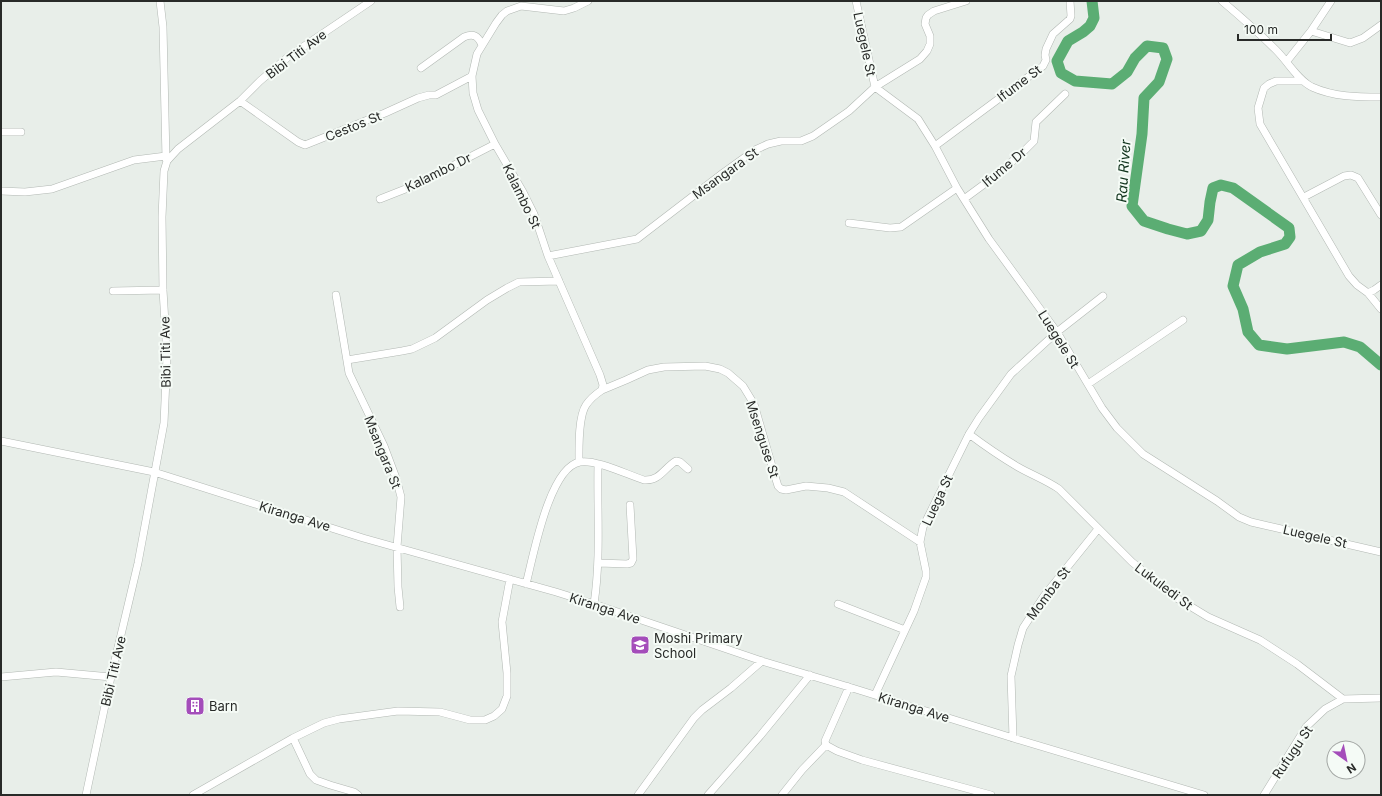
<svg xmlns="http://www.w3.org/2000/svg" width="1382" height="796" viewBox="0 0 1382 796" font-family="Inter,sans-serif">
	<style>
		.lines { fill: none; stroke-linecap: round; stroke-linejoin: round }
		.river { stroke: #5bad73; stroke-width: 11 }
		.minor-casing { stroke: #b2b8b3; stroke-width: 8 }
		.minor { stroke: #fff; stroke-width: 7 }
		.labels { text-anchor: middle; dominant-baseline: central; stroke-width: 4; stroke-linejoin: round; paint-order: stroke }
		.street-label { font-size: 13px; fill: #282a28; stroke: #f5fbf6 }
		.poi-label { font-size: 13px; fill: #282a28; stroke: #f5fbf6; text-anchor: start }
		.water-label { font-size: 14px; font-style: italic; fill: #0f321b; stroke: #f5fbf6 }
	</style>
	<rect width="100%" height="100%" fill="#e8eee9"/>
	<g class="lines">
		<path class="river" d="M1092,1L1094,18L1090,26L1083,32L1068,41L1057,61L1061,73L1075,81L1112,84L1127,72L1135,58L1147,46L1163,48L1167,59L1159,82L1144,98L1142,134L1132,206L1144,221L1168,229L1187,234L1201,231L1208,220L1210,202L1213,188L1221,185L1233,188L1289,228L1290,237L1285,244L1260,252L1238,265L1233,286L1243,309L1248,332L1259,345L1287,349L1344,342L1360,347L1381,365"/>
		<defs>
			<path id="minor" d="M160,1L163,27L166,159
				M856,1L875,87L918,119L935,146L957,188L989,239L1057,332L1102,408L1117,428L1143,454L1217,501L1239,517L1251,522L1381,552
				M1222,1C1241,17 1259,33 1276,50C1288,62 1298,80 1312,87C1334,97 1358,97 1381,97
				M1311,31L1350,43L1363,38L1381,25
				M1287,61L1311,31L1331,1
				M421,68L464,37C474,33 478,36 482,45
				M1303,81H1276L1269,84L1264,88L1258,108L1260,124L1349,276L1357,285L1368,293L1374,290L1381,285
				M240,101L298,142L305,145L385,113L418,98L429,95H436L472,76
				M1,132H21
				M935,146L1043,66L1046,60L1045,55L1046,49L1053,34L1070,19L1071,16L1070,1
				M1,191L25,192L52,189L134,160L166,156
				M1304,197L1344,176L1351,175L1358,178L1381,215
				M380,199L413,186L495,144
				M964,199L998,174L1025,150L1034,141L1036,122L1065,94
				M849,223L890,228L901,227L957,188
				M548,256L637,239L723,173L755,150L768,144L781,141H801L813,136L849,111L875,87L920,59L927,51L930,44V36L925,24L926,18L928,15L934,11L966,1
				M113,291L163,290
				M1368,293L1381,309
				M336,295L349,373L384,446L396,478L401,497L397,547L398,587L400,607
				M347,360L402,351L412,349L435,338L487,300L507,288L519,282L559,281
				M1088,384L1183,320
				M602,390L626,380L648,370L664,367L705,366L720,369L728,373L743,386L754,404L774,473L778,486L781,489L786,490L806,486L828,488L844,492L920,542
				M969,434C985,446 1001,457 1018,467C1032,475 1046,480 1059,489L1132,562L1175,597L1208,617L1260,640L1297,664L1343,699L1381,698
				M1,441L154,472L363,538L556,592L594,604L762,661L849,687L1013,738L1204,795
				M579,462C579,448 578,417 586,405C590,399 596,394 602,390L603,385L600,375L548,256L534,214L523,192L495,144L478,110L473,93L472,76L477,54L496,23L502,15L507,11L521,6L564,11L574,8L588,1
				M599,563L627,564L631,563L633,559L630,505
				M526,584C533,558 549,467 580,462C596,459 628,475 644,480C660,481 664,468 676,461L680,462L688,469
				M594,604C601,557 597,511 598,464
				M838,604L905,630
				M1,677L56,672L111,677
				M849,687L825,741L826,745L837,751L862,760L991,795
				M875,695L914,611L926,577V571L920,542L923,527L969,434L979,418L1011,374L1057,332L1103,296
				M293,738L310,774L316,780L330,785L354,792L358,795
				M1013,738L1011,676L1018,645L1023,628L1044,596L1098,529
				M86,795L111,677L138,563L164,423L167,356L163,290L162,217L164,171L167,161L178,149L240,101L260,81L288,57L371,1
				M193,795L293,738L324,723L339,719L398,711L440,712L470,720H485L494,716L502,709L507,696V673L502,622L510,579
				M638,795L694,718L702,710L731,688L762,661
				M708,795L760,736L810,675
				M782,795L802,770L826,745
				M1264,795L1306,727L1325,709L1343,699"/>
		</defs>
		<use href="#minor" class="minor-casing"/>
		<use href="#minor" class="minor"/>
	</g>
	<defs>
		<symbol id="school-square" viewBox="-11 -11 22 22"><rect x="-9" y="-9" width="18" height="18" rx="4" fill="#a44dba" stroke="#f5fbf6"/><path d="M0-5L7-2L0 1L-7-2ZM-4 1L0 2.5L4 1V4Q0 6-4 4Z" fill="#fff"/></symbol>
		<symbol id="building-square" viewBox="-11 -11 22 22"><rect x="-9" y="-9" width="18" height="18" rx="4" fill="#a44dba" stroke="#f5fbf6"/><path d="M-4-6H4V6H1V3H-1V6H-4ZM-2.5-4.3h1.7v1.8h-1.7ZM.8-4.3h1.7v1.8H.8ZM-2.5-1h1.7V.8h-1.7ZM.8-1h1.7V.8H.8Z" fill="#fff"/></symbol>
	</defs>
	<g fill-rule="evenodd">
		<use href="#school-square" x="629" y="634" width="22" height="22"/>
		<use href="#building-square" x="184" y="695" width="22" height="22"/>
	</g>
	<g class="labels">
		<g class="street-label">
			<text transform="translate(865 44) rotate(78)">Luegele St</text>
			<text transform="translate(296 54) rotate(-37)">Bibi Titi Ave</text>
			<text transform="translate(1019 83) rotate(-37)">Ifume St</text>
			<text transform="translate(353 126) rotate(-22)">Cestos St</text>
			<text transform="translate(1004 167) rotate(-40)">Ifume Dr</text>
			<text transform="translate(438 172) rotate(-26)">Kalambo Dr</text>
			<text transform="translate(725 173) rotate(-36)">Msangara St</text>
			<text transform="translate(522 196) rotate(64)">Kalambo St</text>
			<text transform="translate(1059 339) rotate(58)">Luegele St</text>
			<text transform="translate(165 352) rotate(-91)">Bibi Titi Ave</text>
			<text transform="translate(763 439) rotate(72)">Msenguse St</text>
			<text transform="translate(383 452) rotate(68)">Msangara St</text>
			<text transform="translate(937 500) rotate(-65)">Luega St</text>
			<text transform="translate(295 516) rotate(17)">Kiranga Ave</text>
			<text transform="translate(1315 536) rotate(13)">Luegele St</text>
			<text transform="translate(1164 586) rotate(37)">Lukuledi St</text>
			<text transform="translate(1048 593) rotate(-53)">Momba St</text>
			<text transform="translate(605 608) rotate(18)">Kiranga Ave</text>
			<text transform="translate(113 671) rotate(-77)">Bibi Titi Ave</text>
			<text transform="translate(914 707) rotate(17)">Kiranga Ave</text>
			<text transform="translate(1292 752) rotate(-56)">Rufugu St</text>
		</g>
		<g class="poi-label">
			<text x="654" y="638">Moshi Primary<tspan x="654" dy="15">School</tspan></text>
			<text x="209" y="706">Barn</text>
		</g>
		<g class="water-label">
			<text transform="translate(1123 171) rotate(-86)">Rau River</text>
		</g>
	</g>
	<rect width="1382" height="796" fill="none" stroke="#282a28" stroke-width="4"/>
	<g transform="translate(1346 760) rotate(147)"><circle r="19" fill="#f5fbf6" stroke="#a3a7a4"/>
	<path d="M0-3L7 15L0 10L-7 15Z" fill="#a44dba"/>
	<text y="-6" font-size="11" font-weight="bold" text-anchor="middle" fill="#282a28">N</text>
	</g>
	<path d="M1238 34v6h93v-6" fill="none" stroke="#282a28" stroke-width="2"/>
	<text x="1244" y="34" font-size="12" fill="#282a28" stroke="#f5fbf6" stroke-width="3" paint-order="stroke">100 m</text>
</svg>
